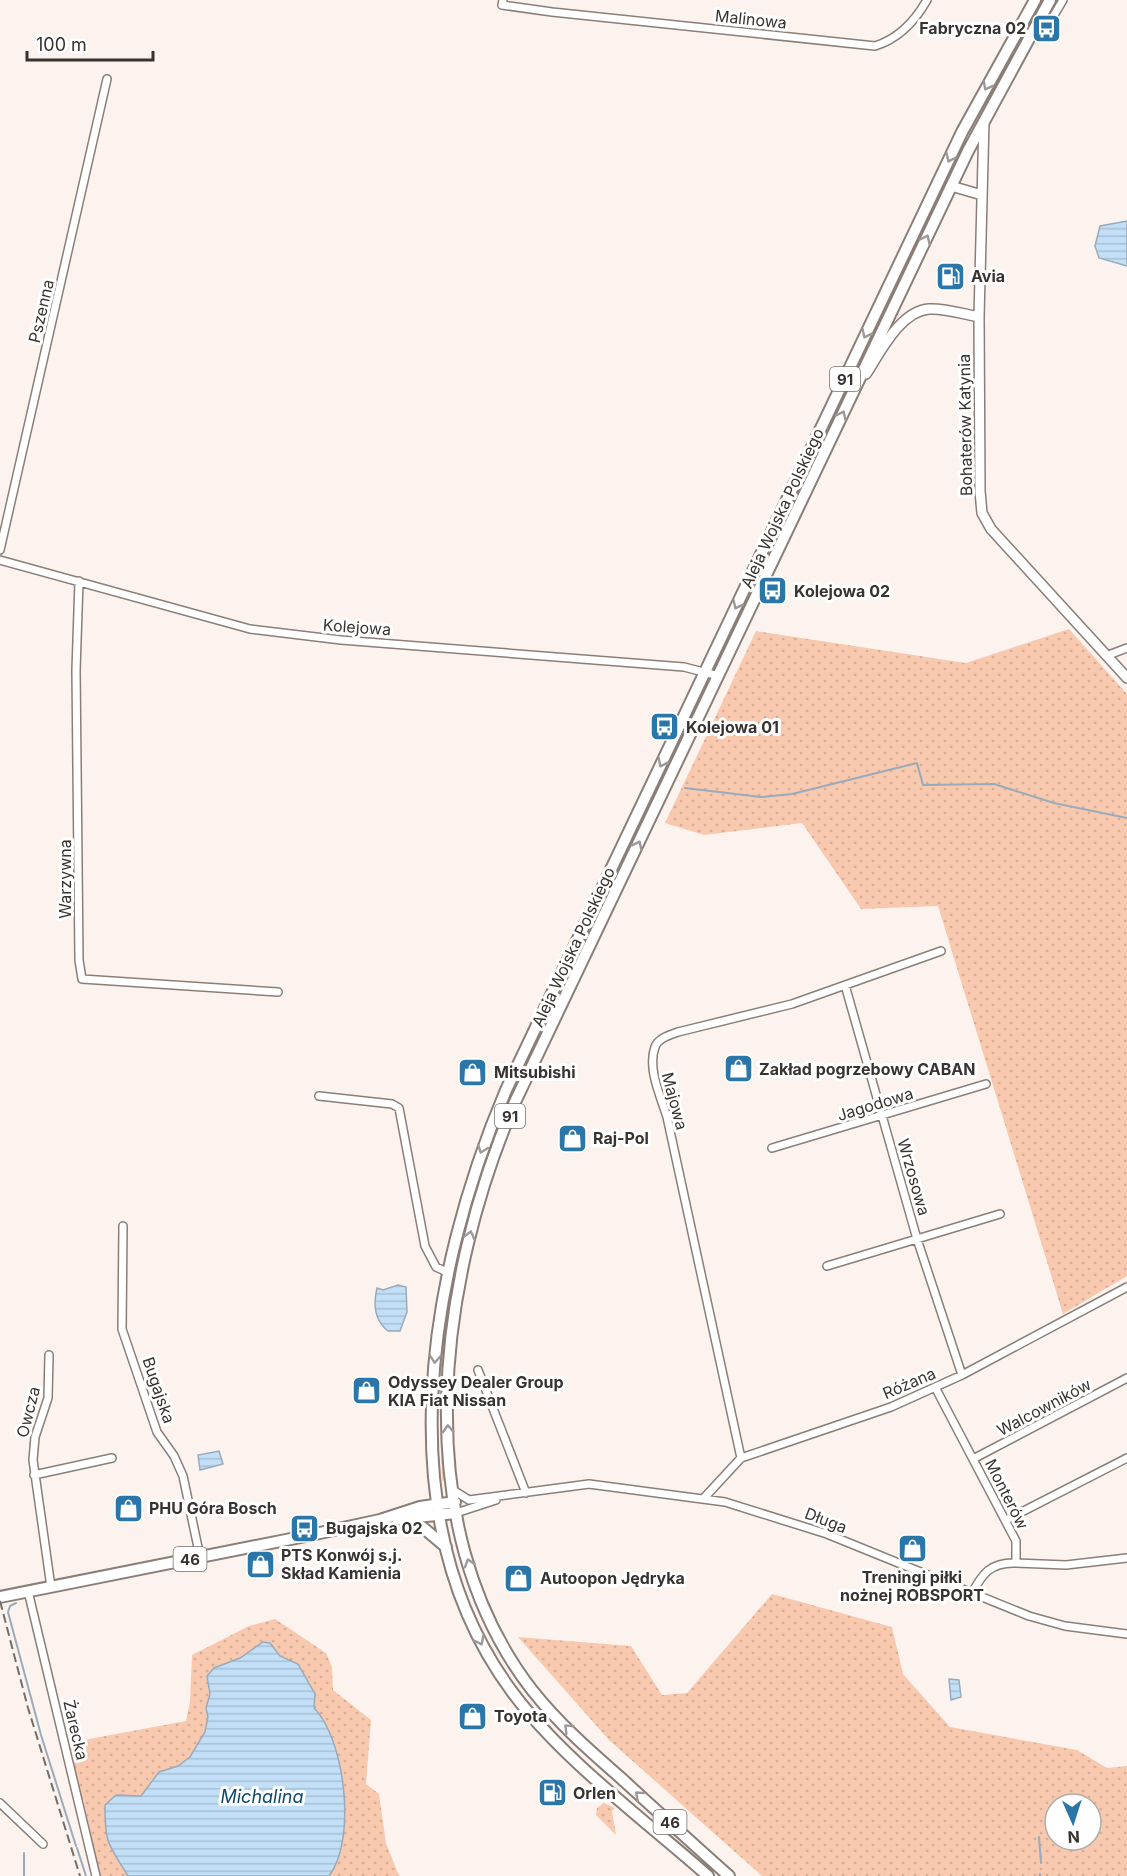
<svg xmlns="http://www.w3.org/2000/svg" width="1127" height="1876" viewBox="0 0 1127 1876" font-family="Inter,sans-serif">
	<style>
		.grass { fill: url(#grass-dots); fill-rule: evenodd }
		.water { fill: url(#water-rules); stroke: #99abbb; stroke-width: 1.5 }
		.lines { fill: none; stroke-linecap: round; stroke-linejoin: round }
		.stream { stroke: #99abbb; stroke-width: 2 }
		.street-casing { stroke: #8a7e78; stroke-width: 10 }
		.secondary-casing { stroke: #8a7e78; stroke-width: 12 }
		.primary-casing { stroke: #8a7e78; stroke-width: 14 }
		.street { stroke: #fff; stroke-width: 7 }
		.secondary { stroke: #fff; stroke-width: 9 }
		.primary { stroke: #fff; stroke-width: 10 }
		.rail { stroke: #746d6a; stroke-width: 2; stroke-dasharray: 9 4.5; stroke-linecap: butt }
		.oneway { stroke: #9c9998 }
		.labels { text-anchor: middle; dominant-baseline: central; stroke-width: 6; stroke-linejoin: round; paint-order: stroke }
		.shield { fill: #fff; stroke: #74706e; stroke-width: 1.5 }
		.shield-label { font-size: 15px; font-weight: bold; fill: #383330 }
		.street-label { font-size: 16px; fill: #383330; stroke: #fff }
		.poi-label { font-size: 16px; font-weight: bold; fill: #383330; stroke: #fff; text-anchor: start }
		.water-label { font-size: 18px; font-style: italic; fill: #0e486e; stroke: #fff }
	</style>
	<defs>
		<pattern id="grass-dots" width="8" height="8" patternUnits="userSpaceOnUse" patternTransform="scale(1.5)"><rect width="8" height="8" fill="#f8c9af"/><path d="M2 2h.1M6 6h.1" fill="none" stroke="#d5ad97" stroke-width="1.8" stroke-linecap="round"/></pattern>
		<pattern id="water-rules" width="6" height="5" patternUnits="userSpaceOnUse" patternTransform="scale(1.5)"><rect width="6" height="5" fill="#c2dff7"/><path d="M0 2.5h6" fill="none" stroke="#a7c0d4"/></pattern>
	</defs>
	<rect width="100%" height="100%" fill="#fdf3ee"/>
	<path class="grass" d="M1069,629L1127,694V1276L1063,1314L938,906L861,909L802,823L704,835L665,823L756,631L966,663Z
		M448,1299H452L448,1331L447,1480L442,1481L439,1381Z
		M772,1594L892,1627L903,1674L950,1727L1077,1750L1107,1768L1127,1766V1876H762L609,1740L518,1637L631,1646L662,1695L687,1693ZM1055,1804H1091V1840H1055Z
		M275,1619L326,1653L332,1667L333,1690L371,1720L366,1784L379,1794L386,1843L399,1876H100L83,1798L77,1799L67,1749L73,1742L186,1721L190,1702L192,1655L249,1626Z
		M604,1803L615,1808L612,1811L616,1835L596,1815L597,1808Z"/>
	<path class="water" d="M1127,221V266L1099,258L1095,246L1100,226Z
		M398,1285L406,1287L407,1312L400,1331H388C375,1321 373,1305 377,1288L383,1290Z
		M219,1451L223,1464L200,1470L198,1455Z
		M263,1642L270,1643L280,1656L298,1664L315,1694L314,1708C345,1739 357,1840 329,1876H128C108,1843 105,1845 105,1805L116,1795L141,1796L159,1772L178,1766L190,1757L205,1732L208,1717L206,1708L210,1694L207,1676L214,1668L240,1658Z
		M949,1679L959,1680L961,1697L951,1700Z"/>
	<g class="lines">
		<path class="stream" d="M685,788L761,797L792,794L917,763L923,785L994,784L1054,803L1127,818
			M16,1603L10,1606L8,1612L41,1735L76,1846
			M1039,1837L1041,1863
			M77,1848L86,1876
			M1040,1874V1876
			M24,1876V1853"/>
		<defs>
			<path id="street" d="M503,0L502,5L552,12L875,46C898,39 915,21 927,0
				M1053,17L1063,0
				M0,550L107,79
				M0,560L250,629L341,640L684,667L719,676
				M79,581L76,670L79,960L82,979L278,992
				M1106,656L1127,648
				M845,985L917,1239L962,1375
				M319,1096L392,1104L399,1108L425,1246L436,1267L447,1272
				M772,1148L986,1084
				M123,1226L122,1329L157,1432L174,1456L183,1476L200,1557
				M827,1266L1000,1214
				M49,1355L48,1398L35,1437L33,1460L51,1587
				M478,1370L526,1493
				M935,1387L1016,1541V1563C990,1562 982,1574 971,1595
				M741,1458L667,1117C661,1097 647,1069 655,1047C658,1038 670,1035 678,1032L792,1004L941,951
				M973,1459L1127,1378
				M34,1475L112,1458
				M453,1490L469,1500L589,1484L725,1502L827,1534L1029,1616L1065,1626L1127,1634
				M704,1498L741,1458L891,1407L962,1375L1127,1287
				M456,1513L496,1500
				M1006,1520L1127,1458
				M1016,1563L1066,1565L1127,1558
				M28,1591L96,1876
				M0,1803L43,1844"/>
			<path id="secondary" d="M984,121L979,317L980,491L982,513L991,529L1127,678
				M951,186L982,195
				M866,374C880,353 900,311 929,309C945,308 963,314 979,317"/>
			<path id="primary" d="M397,1519L456,1513
				M404,1522L421,1526L446,1547
				M0,1597L306,1536L380,1520L420,1507L455,1502
				M708,1876C646,1821 562,1759 513,1693C385,1522 428,1274 506,1090L962,132L1035,0
				M729,1876C693,1844 657,1811 622,1779C590,1751 558,1723 532,1690C405,1526 438,1280 515,1102L968,151L1050,0"/>
		</defs>
		<use href="#street" class="street-casing"/>
		<use href="#secondary" class="secondary-casing"/>
		<use href="#primary" class="primary-casing"/>
		<use href="#street" class="street"/>
		<use href="#secondary" class="secondary"/>
		<use href="#primary" class="primary"/>
		<path class="rail" d="M0,1601L28,1708L80,1876"/>
	</g>
	<defs><path id="oneway-chevron" d="M-2-3.5L2.5 0L-2 3.5" fill="none" stroke-width="1.6" stroke-linecap="round" stroke-linejoin="round" transform="scale(1.5)"/></defs>
	<g class="oneway">
		<use href="#oneway-chevron" transform="translate(987 86) rotate(118)"/>
		<use href="#oneway-chevron" transform="translate(950 158) rotate(115)"/>
		<use href="#oneway-chevron" transform="translate(926 239) rotate(-65)"/>
		<use href="#oneway-chevron" transform="translate(866 334) rotate(116)"/>
		<use href="#oneway-chevron" transform="translate(842 415) rotate(-65)"/>
		<use href="#oneway-chevron" transform="translate(737 605) rotate(116)"/>
		<use href="#oneway-chevron" transform="translate(662 763) rotate(116)"/>
		<use href="#oneway-chevron" transform="translate(638 845) rotate(-64)"/>
		<use href="#oneway-chevron" transform="translate(482 1149) rotate(110)"/>
		<use href="#oneway-chevron" transform="translate(470 1235) rotate(-76)"/>
		<use href="#oneway-chevron" transform="translate(435 1359) rotate(94)"/>
		<use href="#oneway-chevron" transform="translate(448 1429) rotate(-92)"/>
		<use href="#oneway-chevron" transform="translate(469 1563) rotate(-107)"/>
		<use href="#oneway-chevron" transform="translate(480 1641) rotate(63)"/>
		<use href="#oneway-chevron" transform="translate(568 1728) rotate(-135)"/>
		<use href="#oneway-chevron" transform="translate(639 1795) rotate(-138)"/>
	</g>
	<defs>
		<symbol id="bus-square" viewBox="-11 -11 22 22"><rect x="-9" y="-9" width="18" height="18" rx="4" fill="#2b76a9" stroke="#fff"/><path d="M-5-6H5V4H4V6H2V4H-2V6H-4V4H-5ZM-3.5-4V0h7V-4ZM-3.5 1.2v1.5H-2V1.2ZM2 1.2v1.5H3.5V1.2Z" fill="#fff"/></symbol>
		<symbol id="fuel-square" viewBox="-11 -11 22 22"><rect x="-9" y="-9" width="18" height="18" rx="4" fill="#2b76a9" stroke="#fff"/><path d="M-5.5-6h7V0h2V4h1.3V-2.5L3-4.5l.8-.8L6-3V5H2.5V1h-1V6h-7ZM-4.2-4.7v3.2H.2V-4.7Z" fill="#fff"/></symbol>
		<symbol id="shop-square" viewBox="-11 -11 22 22"><rect x="-9" y="-9" width="18" height="18" rx="4" fill="#2b76a9" stroke="#fff"/><path d="M-5-2.5h2.3a2.7 3.5 0 0 1 5.4 0H5L5.5 6h-11ZM-1.5-2.5h3a1.5 2.3 0 0 0-3 0Z" fill="#fff"/></symbol>
	</defs>
	<g fill-rule="evenodd">
		<use href="#bus-square" x="1030" y="12" width="33" height="33"/>
		<use href="#fuel-square" x="934" y="260" width="33" height="33"/>
		<use href="#bus-square" x="756" y="574" width="33" height="33"/>
		<use href="#bus-square" x="648" y="710" width="33" height="33"/>
		<use href="#shop-square" x="722" y="1052" width="33" height="33"/>
		<use href="#shop-square" x="456" y="1056" width="33" height="33"/>
		<use href="#shop-square" x="556" y="1122" width="33" height="33"/>
		<use href="#shop-square" x="350" y="1374" width="33" height="33"/>
		<use href="#shop-square" x="112" y="1492" width="33" height="33"/>
		<use href="#bus-square" x="288" y="1512" width="33" height="33"/>
		<use href="#shop-square" x="896" y="1532" width="33" height="33"/>
		<use href="#shop-square" x="244" y="1548" width="33" height="33"/>
		<use href="#shop-square" x="502" y="1562" width="33" height="33"/>
		<use href="#shop-square" x="456" y="1700" width="33" height="33"/>
		<use href="#fuel-square" x="536" y="1776" width="33" height="33"/>
	</g>
	<g class="labels">
		<g class="shield">
			<rect x="830" y="367" width="30" height="24" rx="4.5"/>
			<rect x="495" y="1104" width="30" height="24" rx="4.5"/>
			<rect x="173.5" y="1547" width="33" height="24" rx="4.5"/>
			<rect x="653.5" y="1810" width="33" height="24" rx="4.5"/>
		</g>
		<g class="shield-label">
			<text x="845" y="379">91</text>
			<text x="510" y="1116">91</text>
			<text x="190" y="1559">46</text>
			<text x="670" y="1822">46</text>
		</g>
		<g class="street-label">
			<text transform="translate(751 19) rotate(6)">Malinowa</text>
			<text transform="translate(41 311) rotate(-77)">Pszenna</text>
			<text transform="translate(965 425) rotate(-91)">Bohaterów Katynia</text>
			<text transform="translate(782 508) rotate(-65)">Aleja Wojska Polskiego</text>
			<text transform="translate(357 627) rotate(4)">Kolejowa</text>
			<text transform="translate(65 879) rotate(-90)">Warzywna</text>
			<text transform="translate(573 947) rotate(-65)">Aleja Wojska Polskiego</text>
			<text transform="translate(675 1101) rotate(75)">Majowa</text>
			<text transform="translate(875 1104) rotate(-17)">Jagodowa</text>
			<text transform="translate(914 1177) rotate(74)">Wrzosowa</text>
			<text transform="translate(909 1383) rotate(-23)">Różana</text>
			<text transform="translate(159 1390) rotate(71)">Bugajska</text>
			<text transform="translate(1044 1407) rotate(-28)">Walcowników</text>
			<text transform="translate(28 1412) rotate(-76)">Owcza</text>
			<text transform="translate(1007 1494) rotate(63)">Monterów</text>
			<text transform="translate(826 1520) rotate(21)">Długa</text>
			<text transform="translate(76 1730) rotate(77)">Żarecka</text>
		</g>
		<g class="poi-label">
			<text x="1026" y="28" text-anchor="end">Fabryczna 02</text>
			<text x="971" y="276">Avia</text>
			<text x="794" y="591">Kolejowa 02</text>
			<text x="686" y="727">Kolejowa 01</text>
			<text x="759" y="1069">Zakład pogrzebowy CABAN</text>
			<text x="494" y="1072">Mitsubishi</text>
			<text x="593" y="1138">Raj-Pol</text>
			<text x="388" y="1382">Odyssey Dealer Group<tspan x="388" dy="18">KIA Fiat Nissan</tspan></text>
			<text x="149" y="1508">PHU Góra Bosch</text>
			<text x="326" y="1528">Bugajska 02</text>
			<text x="281" y="1555">PTS Konwój s.j.<tspan x="281" dy="18">Skład Kamienia</tspan></text>
			<text x="912" y="1577" text-anchor="middle">Treningi piłki<tspan x="912" dy="18">nożnej ROBSPORT</tspan></text>
			<text x="540" y="1578">Autoopon Jędryka</text>
			<text x="494" y="1716">Toyota</text>
			<text x="573" y="1793">Orlen</text>
		</g>
		<g class="water-label">
			<text x="262" y="1796">Michalina</text>
		</g>
	</g>
	<g transform="translate(1073 1822) rotate(177)"><circle r="28" fill="#ffffff" stroke="#afadac" stroke-width="1.5"/>
	<path d="M0-4.5L10 22L0 15L-10 22Z" fill="#2b76a9"/>
	<text y="-9" font-size="16" font-weight="bold" text-anchor="middle" fill="#383330">N</text>
	</g>
	<path d="M27 51v9h126v-9" fill="none" stroke="#383330" stroke-width="3"/>
	<text x="36" y="51" font-size="18" fill="#383330" stroke="#ffffff" stroke-width="4.5" paint-order="stroke">100 m</text>
</svg>
